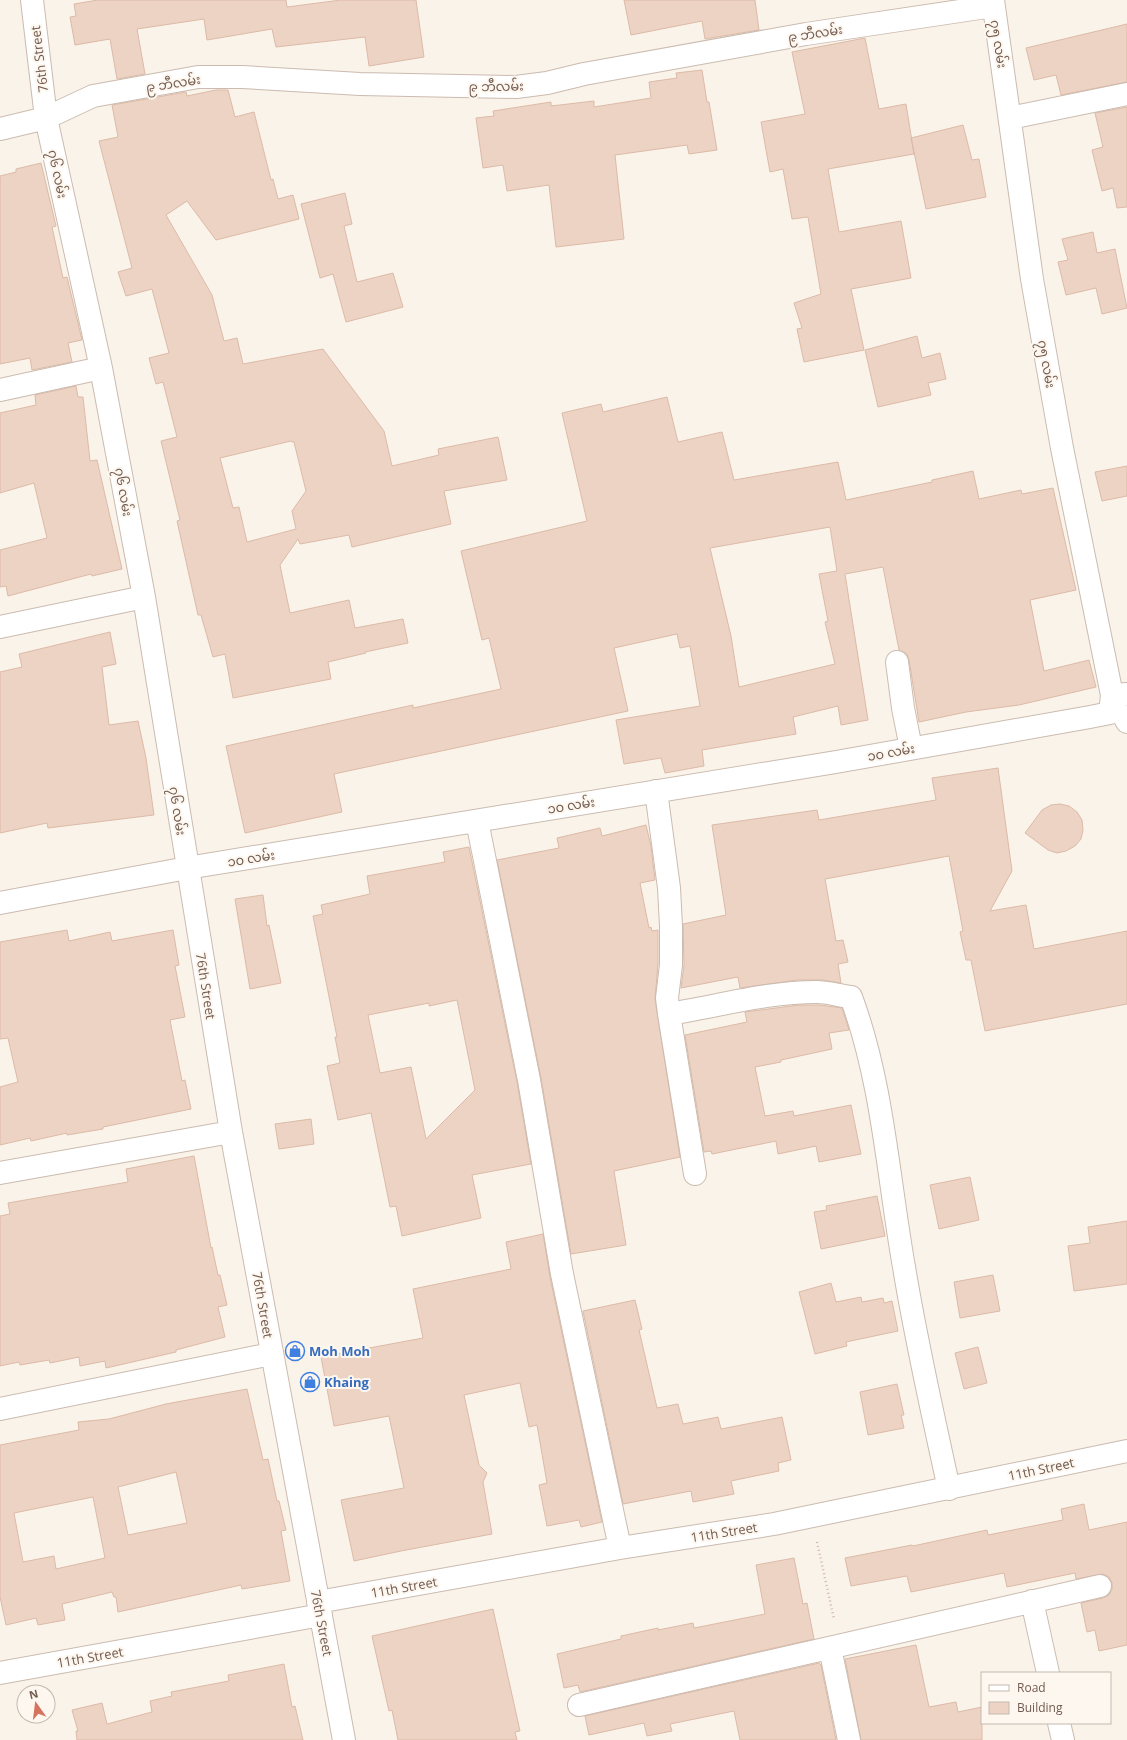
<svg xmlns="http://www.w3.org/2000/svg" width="1127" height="1740" viewBox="0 0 1127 1740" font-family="'Open Sans','Noto Sans Myanmar',sans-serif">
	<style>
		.building { fill: #ecd3c4; stroke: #ddbaa7; fill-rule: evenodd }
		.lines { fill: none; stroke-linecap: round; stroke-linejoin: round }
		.minor-casing { stroke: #cbbbb0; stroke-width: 24 }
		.path { stroke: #d1b6a7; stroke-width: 2.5; stroke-dasharray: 1 3; stroke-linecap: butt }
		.minor { stroke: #fff; stroke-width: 22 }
		.labels { text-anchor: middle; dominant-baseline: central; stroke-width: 4; stroke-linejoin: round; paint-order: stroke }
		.street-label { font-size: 13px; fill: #725b50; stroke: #fdf7ef }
		.shop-label { font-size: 13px; font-weight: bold; fill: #366cbe; stroke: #fdf7ef; text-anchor: start }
	</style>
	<rect width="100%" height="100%" fill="#faf3e9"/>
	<path class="building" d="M98,0H286L287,7L341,0H416L424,57L369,66L365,37L276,47L272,29L207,40L204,19L137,29L145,74L117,79L110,39L75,45L70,17L76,16L74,4Z
		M624,0H755L759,30L705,39L702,21L631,35Z
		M1127,24V82L1061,95L1056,75L1034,80L1026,48Z
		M865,38L879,109L906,104L914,154L828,169L839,232L901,221L911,278L851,289L864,350L804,362L797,329L802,328L794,303L821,294L808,217L792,219L783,169L770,172L761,122L805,114L792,52Z
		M702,70L707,102H709L717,150L689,154L687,145L615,155L624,239L556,247L549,185L507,191L503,165L483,168L476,118L494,116L493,111L551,102V106L594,101V107L651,98L649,82L677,78L676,73Z
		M216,90H228L235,117L254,112L271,180L273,179L278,199L293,195L299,219L216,240L187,201L166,215L212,295L224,341L237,338L243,364L323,349L384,431L392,466L439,455L438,449L498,437L507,480L444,491L451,524L352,547L349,535L300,544L298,539L280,565L290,613L349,600L355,628L403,619L408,643L365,652L366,653L328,662L331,679L233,698L225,654L213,657L201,615H198L177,521L180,520L161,441L177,437L163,382L156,384L149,358L169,353L152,289L126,296L118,272L132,268L99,141L118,137L112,105L186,92L187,96ZM291,441L292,442H294L306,491L292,511L296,529L247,542L239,507L233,508L220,458Z
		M1127,107V207L1117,208L1113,188L1102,191L1092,150L1103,147L1095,113Z
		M963,125L972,160L979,159L986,197L926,209L911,138Z
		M41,163L56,226L52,227L63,278L67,277L82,340L68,343L72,362L32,370L30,358L0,364V176L16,172V169Z
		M345,193L352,224L344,226L357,282L393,273L403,307L346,322L333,274L320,278L301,204Z
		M1093,232L1097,253L1115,249L1127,308L1102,314L1096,288L1066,295L1058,262L1068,260L1062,239Z
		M917,336L922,358L940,353L946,379L928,383L931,395L878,407L865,350Z
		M76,386L78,397H83L90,461L97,460L122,569L92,576L91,574L8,596L6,586L0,587V550L47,538L34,483L0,493V413L36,405L35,395Z
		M667,397L678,442L722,432L734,480L838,462L846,500L932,482V480L973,471L979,499L1021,490L1022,494L1053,488L1076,590L1030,600L1044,671L1089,660L1096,687L1019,705L966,712L919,722L909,660L907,654L899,650L883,567L845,574L868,720L841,725L838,706L793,717L796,734L702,750L704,766L665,773L661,758L624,764L616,720L700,706L690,646L680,648L677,634L614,648L628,711L334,774L342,812L245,833L226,746L413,705V708L501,689L489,638L482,640L461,551L587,521L562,413L601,404L603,412ZM830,527L837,571L819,574L828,621L825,622L835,664L739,687L731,636L710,548Z
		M1127,466V496L1102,501L1095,472Z
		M110,632L116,664L102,667L109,725L138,721L146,758L154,815L48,828L47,823L0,833V672L22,667L19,654Z
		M998,768L1012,871L990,911L1026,905L1034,949L1127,931V1004L985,1031L971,960H966L960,932L963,931L949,856L825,879L836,941L843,940L848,962L838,964L841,983L822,980H798L740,988L738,977L681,988L684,965L683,924L726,915L712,825L817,810L819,820L936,800L932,778Z
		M1060,804L1069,806L1077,812L1082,820L1083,830L1081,839L1075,846L1066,851L1057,853L1048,850L1025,833L1042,810L1051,805Z
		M646,825L651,846L655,880L640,883L649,928L651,927L652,931L658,930V964L655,999L680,1157L614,1171L626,1245L571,1254L541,1078L497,860L559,848L557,838L600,828L602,836Z
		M469,847L517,1082L531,1164L472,1175L481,1218L402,1236L396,1206L390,1207L371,1113L338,1120L327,1066L340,1063L335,1037H337L313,916L323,914L321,905L370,894L367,876L445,862L443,852ZM457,1000L475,1090L426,1139L411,1067L380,1073L368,1015L429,1003V1006Z
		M263,895L267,926L269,925L281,983L250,989L235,899Z
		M67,930L69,941L110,932L112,941L173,930L179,965L175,966L185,1017L170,1020L182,1081L185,1080L191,1109L103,1127V1129L67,1135V1133L31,1141L30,1138L0,1145V1087L18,1082L8,1038L0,1039V942Z
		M799,1005H820L842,1008L849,1030L829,1033L832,1049L781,1060V1062L755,1067L765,1116L793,1111L794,1116L851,1105L861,1154L819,1162L816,1146L778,1154L776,1141L712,1154L711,1151L704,1152L685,1035L747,1022L745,1012Z
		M311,1119L314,1144L279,1149L275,1124Z
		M194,1156L211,1248L212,1247L218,1275H220L227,1305L218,1307L225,1337L176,1350V1352L106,1368L105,1361L80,1366L79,1357L50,1363L49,1360L20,1365L19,1362L0,1366V1216L10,1214L8,1203L128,1182L126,1169Z
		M970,1177L979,1220L939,1229L930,1185Z
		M877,1196L885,1236L821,1249L814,1212L827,1210L826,1206Z
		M1127,1221V1284L1074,1291L1068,1246L1090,1243L1088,1227Z
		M543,1234L550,1277L602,1522L581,1527L579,1520L547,1526L539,1485L547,1483L537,1425L529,1427L520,1383L464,1395L479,1465L487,1473L483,1482L492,1534L401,1551L354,1561L341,1500L404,1488L389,1416L334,1426L321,1357L423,1338L413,1289L511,1269L506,1242Z
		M993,1275L1000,1311L960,1318L954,1282Z
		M831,1283L836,1302L861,1297L862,1302L883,1298L884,1303L892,1301L898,1331L846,1342L847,1346L815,1354L799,1292Z
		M635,1300L642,1329L639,1330L657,1408L678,1404L683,1424L718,1417L721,1429L782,1417L791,1460L778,1463L779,1471L731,1481L734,1494L693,1502L691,1491L623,1504L583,1311Z
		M978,1347L987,1383L964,1389L955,1353Z
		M897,1384L904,1415H901L904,1428L868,1435L860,1392Z
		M247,1389L263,1460L268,1459L277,1501H279L286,1530L281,1531L290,1581L242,1589L241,1585L118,1612L116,1597H114L112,1592L62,1604L65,1620L38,1625L36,1618L6,1625L0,1597V1445L79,1430L78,1422L109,1419L166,1404ZM176,1472L187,1523L128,1535L118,1487ZM93,1497L105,1558L56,1569L54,1556L23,1562L14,1513Z
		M1084,1504L1089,1530L1127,1522V1645L1099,1651L1095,1630L1087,1632L1081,1603L1103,1598L1109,1595L1112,1589V1583L1109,1577L1103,1574L1076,1579L1075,1573L1007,1587L1004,1573L911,1592L907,1576L851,1586L845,1558L912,1545L913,1546L987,1530L988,1535L1063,1520L1061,1509Z
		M794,1558L803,1604L807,1603L814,1639L580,1692L578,1685L564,1688L557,1654L621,1639V1636L658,1628V1630L693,1623L694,1628L765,1614L756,1565Z
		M493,1609L520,1731L515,1732L517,1740H398L392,1710L389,1711L372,1636Z
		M916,1645L929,1707L956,1702L958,1712L982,1707V1740H861L845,1659Z
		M819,1663L821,1665L836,1740H740L734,1711L670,1724L672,1731L647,1736L644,1723L589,1735L585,1716Z
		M284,1664L292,1707L295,1706L303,1740H77L76,1731H78L72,1710L102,1703L107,1724L152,1712L150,1701L172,1696L171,1692L229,1681L228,1675Z"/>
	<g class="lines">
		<defs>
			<path id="minor" d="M32,0L46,118L101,368L144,597L231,1132L344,1740
				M993,0L1032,279L1062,448L1112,695L1127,722
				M1010,118L1127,94
				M0,129L46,118L93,96L198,77H242L360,84L516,87L547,83L584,74L806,34L993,6
				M0,390L101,368
				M0,627L144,597
				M897,662L903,708L911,748
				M656,791L669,888L671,926V965L667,998L669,1014C719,1006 767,992 817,992C828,992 840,996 851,997C883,1083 888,1177 904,1267C916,1341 933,1415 949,1489
				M477,821L529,1080L562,1274L620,1548
				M0,903L187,868L836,762L1090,717L1110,713L1112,695L1127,694
				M669,1014L695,1174
				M0,1173L231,1132
				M0,1409L271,1354
				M1032,1601L1048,1673
				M318,1602L620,1548L774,1524L1127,1451
				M830,1648L849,1740
				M0,1673L321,1615
				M579,1705L1100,1586
				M1059,1723L1063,1740"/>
		</defs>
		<use href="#minor" class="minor-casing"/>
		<path class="path" d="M817,1542L834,1619"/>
		<use href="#minor" class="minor"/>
	</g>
	<defs>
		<symbol id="shop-ring" viewBox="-11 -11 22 22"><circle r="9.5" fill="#fdf7ef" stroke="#3f7fe0" stroke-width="1.5"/><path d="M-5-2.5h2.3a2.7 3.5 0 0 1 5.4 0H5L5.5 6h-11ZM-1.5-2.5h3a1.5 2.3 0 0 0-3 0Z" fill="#3f7fe0"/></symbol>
	</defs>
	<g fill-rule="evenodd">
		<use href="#shop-ring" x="284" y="1340" width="22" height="22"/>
		<use href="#shop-ring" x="299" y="1371" width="22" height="22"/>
	</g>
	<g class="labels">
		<g class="street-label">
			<text transform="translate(815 33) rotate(-9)">၉ ဘီလမ်း</text>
			<text transform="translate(999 44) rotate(81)">၇၅ လမ်း</text>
			<text transform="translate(39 59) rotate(-97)">76th Street</text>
			<text transform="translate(173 83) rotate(-9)">၉ ဘီလမ်း</text>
			<text transform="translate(496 86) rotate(-1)">၉ ဘီလမ်း</text>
			<text transform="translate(58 174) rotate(78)">၇၆ လမ်း</text>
			<text transform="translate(1047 364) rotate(80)">၇၅ လမ်း</text>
			<text transform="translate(124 492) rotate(80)">၇၆ လမ်း</text>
			<text transform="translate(891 752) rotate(-10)">၁၀ လမ်း</text>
			<text transform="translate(571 805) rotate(-9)">၁၀ လမ်း</text>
			<text transform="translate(178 811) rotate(81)">၇၆ လမ်း</text>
			<text transform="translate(251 858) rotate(-9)">၁၀ လမ်း</text>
			<text transform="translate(206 986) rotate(81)">76th Street</text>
			<text transform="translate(263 1305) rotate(80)">76th Street</text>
			<text transform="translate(1041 1469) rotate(-12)">11th Street</text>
			<text transform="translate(724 1532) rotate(-9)">11th Street</text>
			<text transform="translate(404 1587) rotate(-10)">11th Street</text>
			<text transform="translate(322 1623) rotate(79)">76th Street</text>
			<text transform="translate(90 1657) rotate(-10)">11th Street</text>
		</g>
		<g class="shop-label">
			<text x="309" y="1351">Moh Moh</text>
			<text x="324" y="1382">Khaing</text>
		</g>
	</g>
	<rect x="981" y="1672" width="130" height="52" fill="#fdf7ef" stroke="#c5b9af"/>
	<rect x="989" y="1685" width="20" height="6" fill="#ffffff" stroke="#c5b9af"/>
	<text x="1017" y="1692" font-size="12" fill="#725b50">Road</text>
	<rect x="989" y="1702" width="20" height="12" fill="#ecd3c4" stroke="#c5b9af"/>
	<text x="1017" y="1712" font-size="12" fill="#725b50">Building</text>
	<g transform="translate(36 1704) rotate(346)"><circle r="19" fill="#fdf7ef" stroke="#c5b9af"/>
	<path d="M0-3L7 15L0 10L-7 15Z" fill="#d5745e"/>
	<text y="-6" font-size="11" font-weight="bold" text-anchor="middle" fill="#725b50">N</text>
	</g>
</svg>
